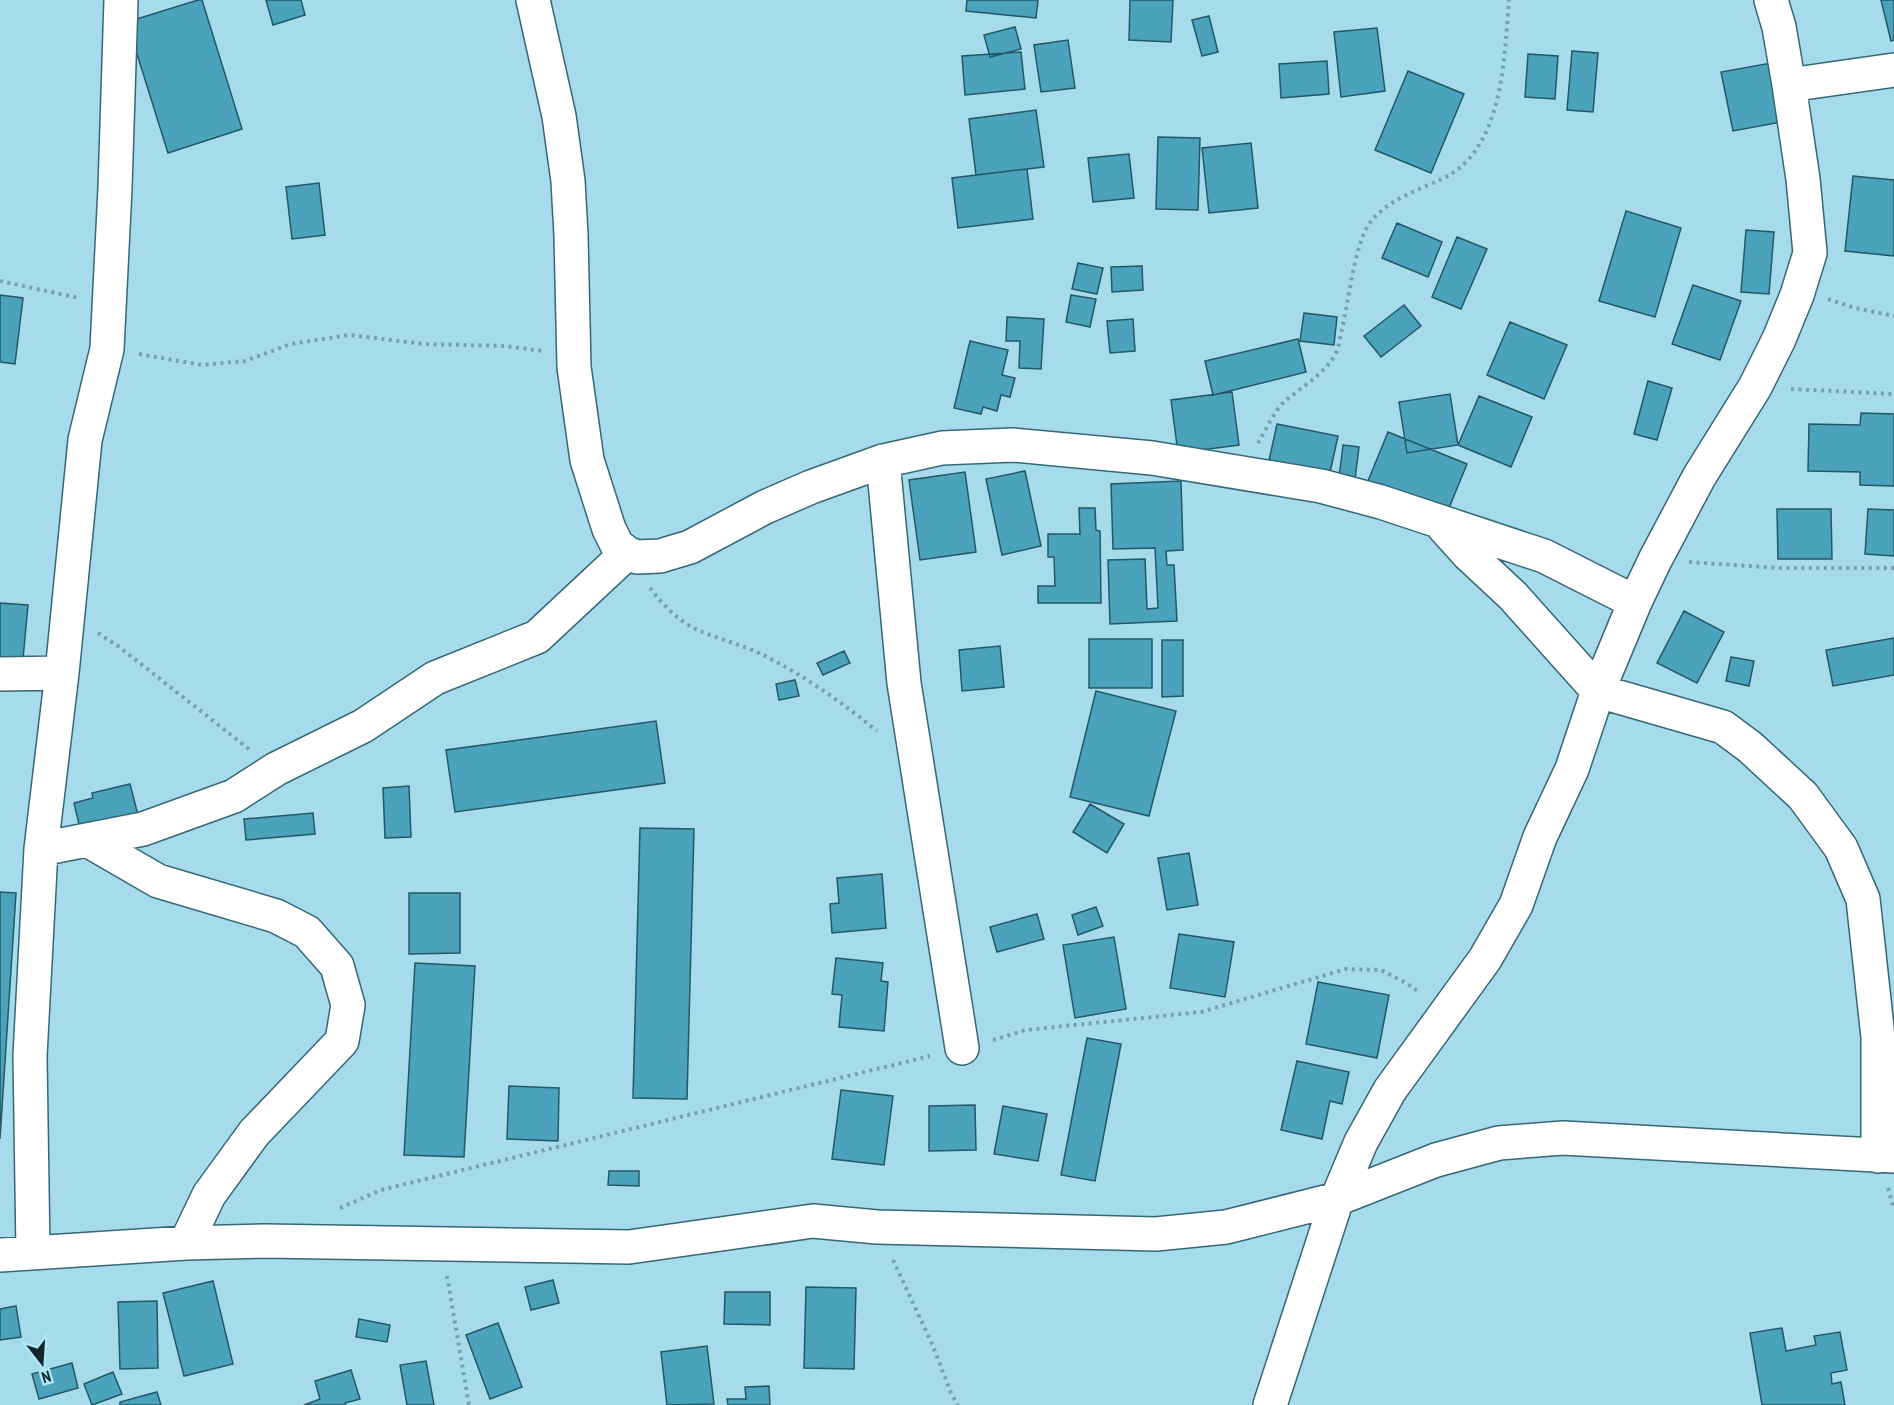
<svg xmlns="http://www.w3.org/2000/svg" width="1894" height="1405" viewBox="0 0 1894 1405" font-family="'PT Sans Narrow',sans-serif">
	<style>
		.building { fill: #4aa2bb; stroke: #245866; stroke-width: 1.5 }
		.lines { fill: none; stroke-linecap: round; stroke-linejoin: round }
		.minor-casing { stroke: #356876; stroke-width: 36 }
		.path { stroke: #76a0ad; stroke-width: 4; stroke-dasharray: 3 4.5; stroke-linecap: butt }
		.minor { stroke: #fff; stroke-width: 33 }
	</style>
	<rect width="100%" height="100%" fill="#a6dbeb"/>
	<path class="building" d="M198,0H202L242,129L168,153L127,22Z
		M266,0H301L305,15L273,25Z
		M967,0H1038L1036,18L966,11Z
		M1130,0H1173L1171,42L1129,40Z
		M1881,0H1894V40L1891,41Z
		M1209,16L1218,52L1202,56L1192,20Z
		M1015,27L1021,49L990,57L984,35Z
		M1377,28L1385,91L1341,97L1334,32Z
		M1068,40L1075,88L1041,92L1034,45Z
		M1572,51L1598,53L1593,112L1567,110Z
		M1021,52L1025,89L965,95L962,56Z
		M1528,54L1558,56L1555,99L1525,97Z
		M1327,61L1329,94L1281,98L1279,64Z
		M1771,63L1781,122L1733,131L1721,72Z
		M1408,71L1464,94L1431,173L1375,150Z
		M1036,110L1044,167L976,175L969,119Z
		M1158,137L1200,138L1198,210L1156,209Z
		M1251,143L1258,208L1209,213L1202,148Z
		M1129,154L1134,198L1093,202L1088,158Z
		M1027,169L1033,219L958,228L952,178Z
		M1853,176L1894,180V256L1845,251Z
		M319,183L325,235L292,239L286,187Z
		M1626,211L1681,228L1655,317L1599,301Z
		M1397,223L1442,242L1428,277L1382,258Z
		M1746,230L1774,232L1769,294L1741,292Z
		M1457,237L1487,249L1461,309L1432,297Z
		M1078,263L1103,268L1097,294L1072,289Z
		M1142,266L1143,290L1112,292L1111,267Z
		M1693,285L1741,301L1720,360L1672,344Z
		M0,295L23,298L15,364L0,362Z
		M1071,295L1096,299L1090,327L1066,322Z
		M1404,305L1421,326L1381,357L1364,336Z
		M1304,313L1337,317L1334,345L1300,341Z
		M1007,317L1044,319L1041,369L1019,368L1020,341H1006Z
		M1133,319L1135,351L1110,353L1107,321Z
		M1510,322L1567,345L1544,399L1487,375Z
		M1298,339L1306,372L1213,395L1205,361Z
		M970,341L1008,350L1002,375L1015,378L1010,397L1001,395L997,411L983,407L981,414L954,408Z
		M1648,381L1672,388L1657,440L1634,434Z
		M1232,392L1239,445L1178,453L1171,400Z
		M1450,394L1458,445L1407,453L1399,402Z
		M1479,396L1532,417L1511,467L1458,445Z
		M1861,413L1894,414V486L1860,485V472L1808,471L1809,424L1860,425Z
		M1277,424L1338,436L1329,477L1268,465Z
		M1388,432L1467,464L1447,513L1368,481Z
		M1343,445L1359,447L1355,479L1339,478Z
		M1025,471L1041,546L1002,555L986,479Z
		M965,472L976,552L920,560L909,480Z
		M1181,481L1183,550L1166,551L1167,565H1174L1177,621L1110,624L1108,560L1145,559L1147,609L1158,608L1155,548L1113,549L1111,484Z
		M1079,508H1095L1096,530L1100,531L1101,603H1038V586H1055L1054,557H1048V534H1080Z
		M1777,509H1831L1832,559H1778Z
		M1868,509L1894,510V556L1865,554Z
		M0,603L28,605L23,659L0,657Z
		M1684,611L1724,632L1697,683L1657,663Z
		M1894,638V675L1833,686L1826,650Z
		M1089,639H1152V688H1089Z
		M1162,640H1183V696L1162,697Z
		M1000,646L1004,687L962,691L959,650Z
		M844,651L850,663L823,675L817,663Z
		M1731,657L1754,661L1749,686L1726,681Z
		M795,680L799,696L779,700L776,684Z
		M1096,691L1176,711L1149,816L1070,797Z
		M656,721L665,783L455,812L446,750Z
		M130,784L140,823L82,837L74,803L93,798L92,793Z
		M409,786L411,837L385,838L383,788Z
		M1090,804L1124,824L1107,853L1073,832Z
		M313,813L315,834L246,840L244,819Z
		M640,828L694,829L687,1099L633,1098Z
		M1189,853L1198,905L1167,910L1158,858Z
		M882,874L886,928L832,933L830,904L839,903L837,878Z
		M0,892L16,893L0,1139Z
		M409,893H460V953L409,954Z
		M1096,907L1103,926L1078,935L1072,915Z
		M1037,914L1044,939L997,952L990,927Z
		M1179,934L1234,942L1225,997L1170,988Z
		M1114,937L1126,1009L1075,1018L1063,945Z
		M836,958L883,963L881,981L888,982L884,1031L839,1027L842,995L832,994Z
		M415,963L475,966L464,1157L404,1155Z
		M1318,982L1389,995L1377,1058L1306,1044Z
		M1087,1038L1121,1044L1095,1181L1061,1175Z
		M1297,1061L1349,1072L1342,1104L1330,1101L1322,1139L1281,1130Z
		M509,1086L559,1088L558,1141L507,1139Z
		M841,1090L893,1096L884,1165L832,1159Z
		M975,1105L976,1150L929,1151V1106Z
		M1003,1106L1047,1114L1038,1161L994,1154Z
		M609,1171H639V1186L608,1185Z
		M553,1280L559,1303L531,1310L525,1287Z
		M213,1281L233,1364L184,1376L163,1293Z
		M806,1287L856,1288L854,1369L804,1368Z
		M725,1292H770V1325L724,1324Z
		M157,1301L158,1368L120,1369L118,1302Z
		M16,1306L21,1337L0,1340V1309Z
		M359,1319L390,1325L387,1342L356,1337Z
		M498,1323L522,1387L490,1399L466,1335Z
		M1782,1328L1786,1351L1816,1345L1814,1336L1840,1332L1847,1370L1831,1373L1832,1384L1841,1382L1845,1405H1762L1750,1333Z
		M707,1346L714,1404L667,1405L661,1352Z
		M426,1361L434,1405H407L400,1365Z
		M72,1363L78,1388L39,1399L32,1374Z
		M351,1370L360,1399L345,1403L346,1405H304L320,1399L315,1381Z
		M113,1372L122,1394L92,1405L84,1384Z
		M769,1386L770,1405H728L727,1399H746L745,1387Z
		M157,1392L161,1405H120V1402Z"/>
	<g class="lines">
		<defs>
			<path id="minor" d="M533,0L559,116L568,181L571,235L574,367L587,460L609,529L617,545L627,553L637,557L660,556L690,547L765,507L811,487L883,461L942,448L1013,445L1152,458L1321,486L1381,502L1544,556L1635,602
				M1789,85L1894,70
				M883,461L904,683L962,1048
				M1440,523L1468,554L1513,596L1598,691L1723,727L1750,747L1803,796L1841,848L1863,899L1878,1037V1156
				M0,674L62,673
				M89,841L158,881L276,916L307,932L337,966L348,1005L342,1041L254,1133L209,1195L186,1243
				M41,849L143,829L234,796L276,769L363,726L435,678L537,637L627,553
				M33,1252L30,1056L41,849L62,673L85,440L107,349L115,188L121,0
				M0,1255L186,1243L265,1241L629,1247L813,1221L877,1227L1156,1234L1226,1227L1337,1199L1436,1160L1499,1143L1563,1138L1894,1156
				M1270,1405L1337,1199L1361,1142L1390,1090L1485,959L1516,905L1540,837L1572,769L1598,691L1635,602L1655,560L1699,477L1755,387L1779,339L1797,295L1810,253L1803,179L1789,85L1779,27L1771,0"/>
		</defs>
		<use href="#minor" class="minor-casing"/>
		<path class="path" d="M0,281L79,298
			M1828,299L1855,308L1894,316
			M139,354L202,365L245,361L291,344L349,335L424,344L505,346L543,351
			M1791,389L1894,394
			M1258,443C1266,430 1274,411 1285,401C1303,386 1322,376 1335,355C1339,348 1340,337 1342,329C1349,300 1354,247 1369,224C1385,201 1418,190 1442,179C1504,150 1504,58 1509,0
			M1689,562L1780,568H1894
			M650,588C663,605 678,621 698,630C718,639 739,644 759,653C799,672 843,703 877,731
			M98,633L118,646L249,749
			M993,1040L1026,1030L1201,1012L1346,969L1381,970L1408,984L1420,993
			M1888,1188L1894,1209
			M340,1208L381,1190L930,1056
			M893,1260L933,1346L951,1393L958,1405
			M447,1276L469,1405"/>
		<use href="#minor" class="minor"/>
	</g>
	<g transform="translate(42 1363) rotate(163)" stroke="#b3e8f9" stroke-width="4.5" paint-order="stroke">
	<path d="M0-4.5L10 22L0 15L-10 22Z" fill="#13282e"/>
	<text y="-9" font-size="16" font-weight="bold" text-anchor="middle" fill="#13282e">N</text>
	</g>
</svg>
